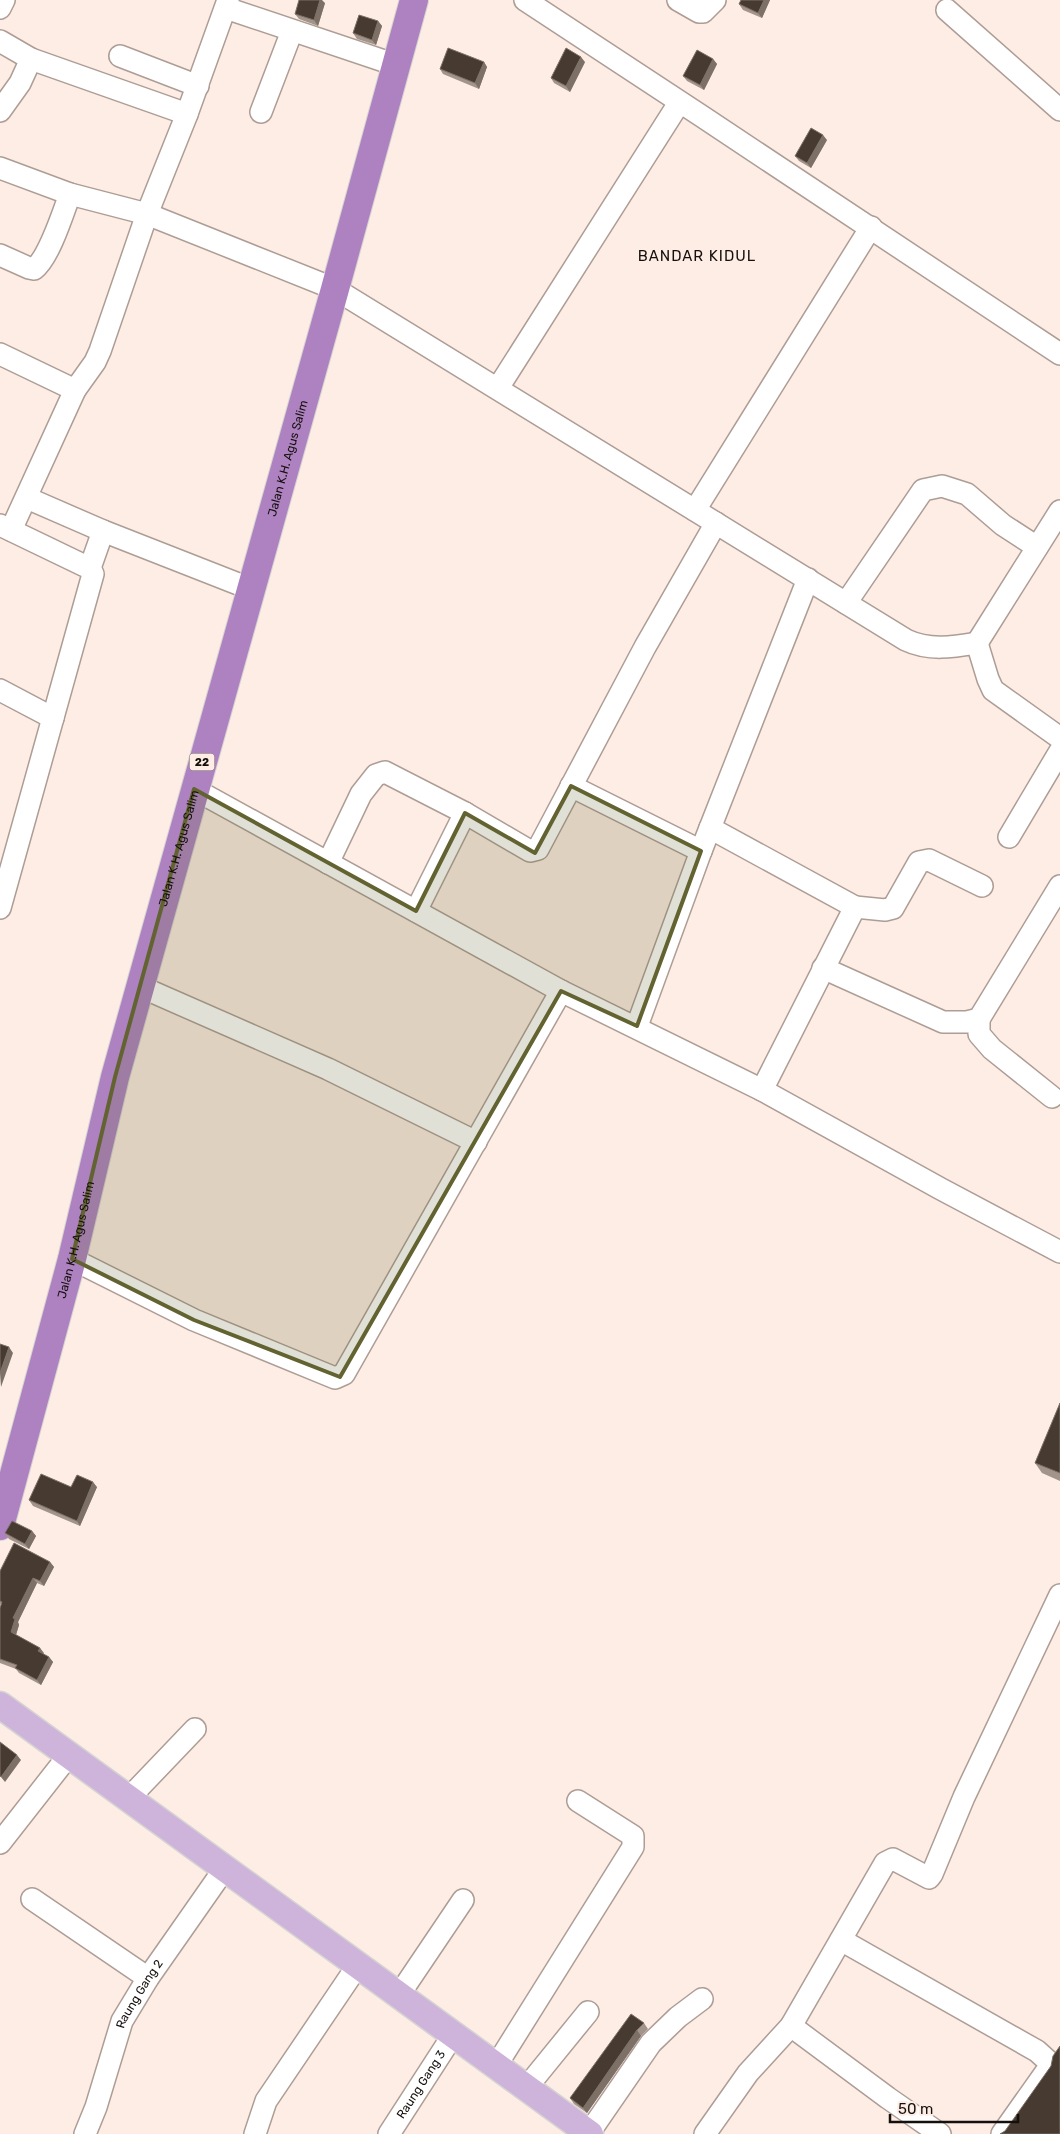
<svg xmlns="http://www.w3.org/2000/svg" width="1060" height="2134" viewBox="0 0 1060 2134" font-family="Rubik,sans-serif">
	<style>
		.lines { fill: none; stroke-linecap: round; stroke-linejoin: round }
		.minor-casing { stroke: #ad9d95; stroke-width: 24 }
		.major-casing { stroke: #d5d4d3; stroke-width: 29 }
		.highway-casing { stroke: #d5d4d3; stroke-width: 30 }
		.minor { stroke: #fff; stroke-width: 21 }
		.major { stroke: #ceb4da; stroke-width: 26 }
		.highway { stroke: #ae82c1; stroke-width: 28 }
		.wall { fill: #a2948a }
		.shaded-wall { fill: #7d7067 }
		.building { fill: #463a31; stroke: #7d7067 }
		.marked { fill: #626330; fill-opacity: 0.2; stroke: #626330; stroke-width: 4; stroke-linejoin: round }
		.labels { text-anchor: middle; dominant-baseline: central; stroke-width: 5; stroke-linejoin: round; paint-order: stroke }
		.shield { fill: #feede4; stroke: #5b524e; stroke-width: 1 }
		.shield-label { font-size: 11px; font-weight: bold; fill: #15100d }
		.street-label { font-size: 12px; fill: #15100d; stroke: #feede4 }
		.quarter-label { font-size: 15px; letter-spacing: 1px; fill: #15100d; stroke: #feede4 }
	</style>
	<rect width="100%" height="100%" fill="#feede4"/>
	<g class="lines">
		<defs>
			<g id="minor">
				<path d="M525,0C704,117 882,236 1060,354"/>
				<path d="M678,0L699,12H703L715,0"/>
				<path d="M0,8L4,0"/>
				<path d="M226,8L396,65"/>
				<path d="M947,10L1060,110"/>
				<path d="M0,41L31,59L187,114"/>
				<path d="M120,56L198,86"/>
				<path d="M0,111L20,83L31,59"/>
				<path d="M261,112L292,31"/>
				<path d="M0,168L70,194L147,214L335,289L906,640C929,651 953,647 977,643L988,679L993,690L1060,738"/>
				<path d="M0,255L29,268L34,269C49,258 63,213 70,194"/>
				<path d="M0,354L75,390"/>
				<path d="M498,388L679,103"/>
				<path d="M27,498L103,531"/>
				<path d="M695,510L871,227"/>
				<path d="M0,525L83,565L90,568L93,574L0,908"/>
				<path d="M11,530L75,390L95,362L100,351L147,214L187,114L228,0"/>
				<path d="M90,568L103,531L251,589"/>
				<path d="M846,603L923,490L942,486L967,494L1003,525L1037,547"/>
				<path d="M977,643L1060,511"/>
				<path d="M0,690L53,718"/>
				<path d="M571,786L701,851"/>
				<path d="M194,789L561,991L762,1090L941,1189L1060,1252"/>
				<path d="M710,828L855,907L762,1090"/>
				<path d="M1009,837L1060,751"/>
				<path d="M328,863L361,794L376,775L385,772L465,813L530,851L538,849L645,647L716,523"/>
				<path d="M855,907L885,910L893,908L919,862L929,860L982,886"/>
				<path d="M416,911L465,813"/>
				<path d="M823,968L943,1022H967L979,1019L1060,886"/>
				<path d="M139,986L328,1069L476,1142"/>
				<path d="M979,1019V1034L992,1049L1052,1097"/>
				<path d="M637,1026L701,851L808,579"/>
				<path d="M72,1259L194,1320L335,1378L344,1374L561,991"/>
				<path d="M129,1798L195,1729"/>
				<path d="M0,1843L69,1755"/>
				<path d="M32,1899L148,1978"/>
				<path d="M841,1940L1037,2051L1048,2061V2069L1002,2134"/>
				<path d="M399,1995L463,1900"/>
				<path d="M791,2026L888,2098L940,2134"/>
				<path d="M496,2066L633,1847V1836L578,1801"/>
				<path d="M527,2087L588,2012"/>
				<path d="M589,2133L651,2043L678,2017L702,1999"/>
				<path id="s1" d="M85,2134L96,2107L122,2021L148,1978L225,1868"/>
				<path d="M255,2134L266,2101L358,1965"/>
				<path id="s2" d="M389,2134L453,2035"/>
				<path d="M705,2134L748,2073L791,2026L885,1863L893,1859L929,1878L932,1874L964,1797L1060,1595"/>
			</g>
			<path id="major" d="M0,1705L590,2134"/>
			<g id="highway">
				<path id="s3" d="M0,1526L72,1259L115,1077L335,289L414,0"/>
			</g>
		</defs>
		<use href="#minor" class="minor-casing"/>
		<use href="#major" class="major-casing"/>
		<use href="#highway" class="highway-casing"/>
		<use href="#minor" class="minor"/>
		<use href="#major" class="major"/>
		<use href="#highway" class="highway"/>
	</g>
	<path class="wall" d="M770,0L762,18L743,10L739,4Z
		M325,3L318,26L299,19L295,14Z
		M378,21L382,26L376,45L357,39L353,33Z
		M713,59L717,64L704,90L687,81L683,76Z
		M484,62L487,67L479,89L443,74L440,69Z
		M585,62L570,92L554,83L551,78Z
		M827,140L811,168L799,161L795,156Z
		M1060,1403V1481L1042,1473L1035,1463Z
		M71,1487H97L80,1526L33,1506L29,1500Z
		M32,1531L36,1536L29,1549L9,1539L5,1533Z
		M50,1562L54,1567L44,1586L37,1583L18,1622L19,1625L16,1635L40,1648L43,1654L49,1657L53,1662L41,1685L19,1673L16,1669L0,1663V1608L1,1605L0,1604V1571Z
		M644,2023L648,2029L641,2036L587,2113L574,2104L570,2098Z"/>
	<path class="shaded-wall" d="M320,0H322L325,3L318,26L314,20Z
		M764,0H770L762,18L758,13Z
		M378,21L382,26L376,45L372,40Z
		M581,57L585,62L570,92L566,86Z
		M713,59L717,64L704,90L700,85Z
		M484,62L487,67L479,89L475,83Z
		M823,135L827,140L811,168L807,163Z
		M9,1347L13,1353L1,1387L0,1373Z
		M93,1482L97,1487L80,1526L77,1521Z
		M32,1531L36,1536L29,1549L25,1544Z
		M50,1562L54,1567L44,1586L40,1581Z
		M33,1578L37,1583L18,1622L19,1625L15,1638L11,1632L13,1618Z
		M40,1648L44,1653L42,1656L38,1651Z
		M49,1657L53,1662L41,1685L37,1680Z
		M17,1755L21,1760L5,1782L1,1777Z
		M637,2030L641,2036L587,2113L583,2108Z"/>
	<path class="building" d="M299,0H320L314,20L295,14Z
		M741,0H764L758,13L739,4Z
		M359,15L378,21L372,40L353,33Z
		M448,48L484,62L475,83L440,69Z
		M566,48L581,57L566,86L551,78Z
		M697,50L713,59L700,85L683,76Z
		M811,128L823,135L807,163L795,156Z
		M0,1344L9,1347L0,1373Z
		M1060,1403V1473L1035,1463Z
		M41,1474L71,1487L77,1475L93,1482L77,1521L29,1500Z
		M12,1521L32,1531L25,1544L5,1533Z
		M14,1543L50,1562L40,1581L33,1578L13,1618L15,1619L11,1632L40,1648L38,1651L49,1657L37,1680L15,1668L17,1665L0,1659V1608L2,1602L0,1601V1571Z
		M0,1742L17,1755L1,1777L0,1776Z
		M631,2014L644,2023L637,2030L583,2108L570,2098Z
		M1060,2046V2134H1000L1005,2131L1051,2066L1053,2056Z"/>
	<path class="marked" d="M571,786L701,851L637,1026L561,991L340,1377L194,1320L72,1259L115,1077L194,789L416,911L465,813L535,853Z"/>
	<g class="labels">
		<rect class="shield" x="189.5" y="753.5" width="25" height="17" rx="4"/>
		<g class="shield-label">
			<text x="202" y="762">22</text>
		</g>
		<g class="street-label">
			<text stroke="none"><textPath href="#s3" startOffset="1106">Jalan K.H. Agus Salim</textPath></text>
			<text stroke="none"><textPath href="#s3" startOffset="701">Jalan K.H. Agus Salim</textPath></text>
			<text stroke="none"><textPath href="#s3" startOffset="296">Jalan K.H. Agus Salim</textPath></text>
			<text stroke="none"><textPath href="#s1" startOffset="151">Raung Gang 2</textPath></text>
			<text stroke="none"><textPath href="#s2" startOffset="59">Raung Gang 3</textPath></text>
		</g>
		<g class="quarter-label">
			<text x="697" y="256">BANDAR KIDUL</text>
		</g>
	</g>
	<path d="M890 2114v8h128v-8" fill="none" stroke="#15100d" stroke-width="2.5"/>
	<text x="898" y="2114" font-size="15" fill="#15100d" stroke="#feede4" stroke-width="4" paint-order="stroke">50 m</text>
</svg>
